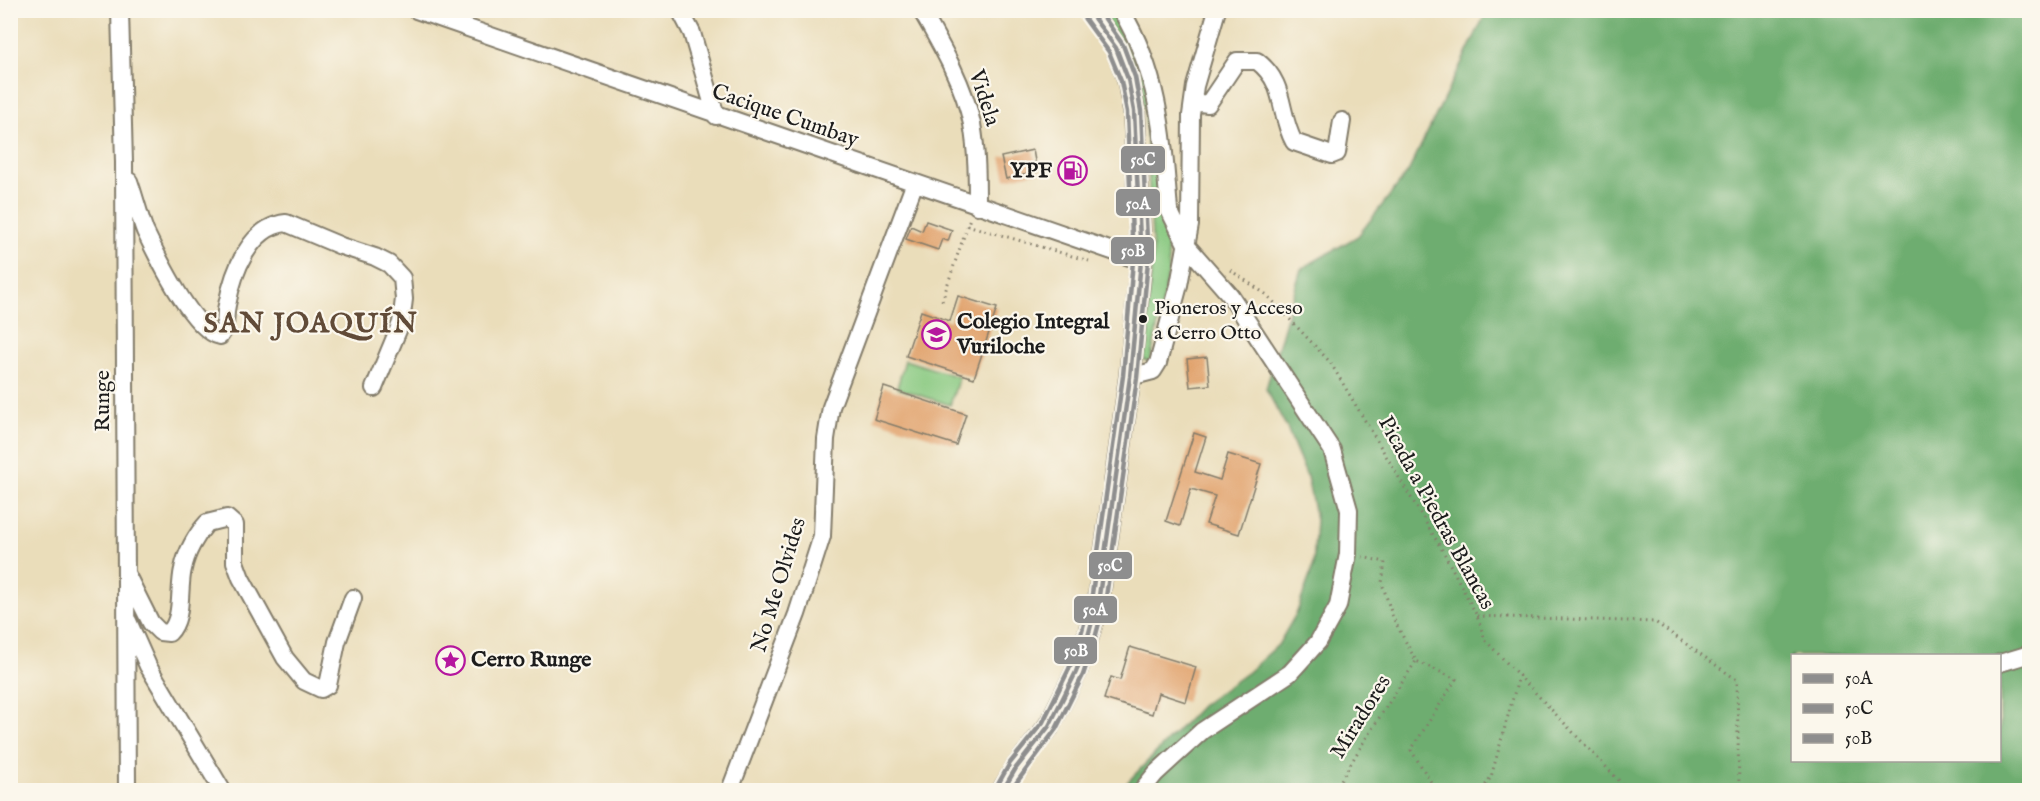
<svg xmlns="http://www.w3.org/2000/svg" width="2040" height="801" viewBox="0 0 2040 801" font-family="'IM FELL English',serif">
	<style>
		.green { fill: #89c981; stroke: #52724e; stroke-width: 1.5 }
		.forest { fill: #6ead6f; stroke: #456446; stroke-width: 1.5; fill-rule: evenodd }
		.building { fill: #e1a36d }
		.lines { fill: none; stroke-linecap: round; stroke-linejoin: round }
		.minor-casing { stroke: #837c6b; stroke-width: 20 }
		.major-casing { stroke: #837c6b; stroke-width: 24 }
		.path { stroke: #837c6b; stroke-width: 3; stroke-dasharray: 1.5 4.5; stroke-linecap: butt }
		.minor { stroke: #fff; stroke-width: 16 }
		.major { stroke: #edc569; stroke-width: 21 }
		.bus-1-casing { stroke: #fbf7ec; stroke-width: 9 }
		.bus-2-casing { stroke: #fbf7ec; stroke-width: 9 }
		.bus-3-casing { stroke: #fbf7ec; stroke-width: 9 }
		.bus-1 { stroke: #8e8e8e; stroke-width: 4.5 }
		.bus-2 { stroke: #8e8e8e; stroke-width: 4.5 }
		.bus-3 { stroke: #8e8e8e; stroke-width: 4.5 }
		.bus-dot { fill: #1c1c1c; stroke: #fbf7ec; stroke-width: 2 }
		.labels { text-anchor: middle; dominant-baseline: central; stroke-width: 4.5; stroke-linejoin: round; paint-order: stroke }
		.bus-label { font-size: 20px; fill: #1c1c1c; stroke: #fbf7ec; text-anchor: start }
		.street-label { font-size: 22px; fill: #1c1c1c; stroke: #fbf7ec }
		.poi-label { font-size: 22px; font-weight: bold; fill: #1c1c1c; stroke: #fbf7ec; text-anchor: start }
		.district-label { font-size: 28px; font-weight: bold; letter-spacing: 1.5px; fill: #614b38; stroke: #fbf7ec }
		.line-badge { stroke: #fbf7ec; stroke-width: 2 }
		.badge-label { font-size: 16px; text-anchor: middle; font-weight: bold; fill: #fff }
	</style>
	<rect width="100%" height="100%" fill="#fbf7ec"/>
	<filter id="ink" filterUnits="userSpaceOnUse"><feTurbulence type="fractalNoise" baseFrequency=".0167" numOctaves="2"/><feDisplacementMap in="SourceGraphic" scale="12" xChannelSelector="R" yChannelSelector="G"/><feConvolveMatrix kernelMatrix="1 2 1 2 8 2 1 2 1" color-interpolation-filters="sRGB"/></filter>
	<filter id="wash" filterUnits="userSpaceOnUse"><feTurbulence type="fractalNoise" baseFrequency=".008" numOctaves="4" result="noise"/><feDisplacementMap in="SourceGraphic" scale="24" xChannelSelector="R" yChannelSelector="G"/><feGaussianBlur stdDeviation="1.35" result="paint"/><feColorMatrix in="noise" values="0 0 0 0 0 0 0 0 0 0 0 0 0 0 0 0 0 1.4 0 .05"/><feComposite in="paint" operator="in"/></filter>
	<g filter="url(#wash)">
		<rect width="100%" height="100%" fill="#eaddba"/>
		<path class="green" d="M1101,11H1110L1124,30L1146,73L1153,113L1169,269L1150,363L1143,359L1153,253L1145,111L1135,63Z
			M905,360L959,377L950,405L897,388Z"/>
		<path class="forest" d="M1487,11H2029V790H1120L1202,705L1248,672L1278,645L1297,612L1313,567L1316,520L1307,477L1287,428L1266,389L1301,269L1358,236L1408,172ZM1792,656H2000V760H1792Z"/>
		<g id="blocks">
			<path class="building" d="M1033,150L1037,172L1006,179L1001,157Z
				M926,221L952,230L948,241L942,239L938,250L906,239L911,226L922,231Z
				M958,296L997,308L974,378L906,356L921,311L950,321Z
				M1207,357L1210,385L1190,387L1187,359Z
				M884,387L966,414L956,445L874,419Z
				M1194,433L1206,437L1195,472L1220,480L1228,454L1261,464L1239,534L1206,524L1215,496L1191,489L1180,526L1166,521Z
				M1130,647L1196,667L1186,702L1158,693L1152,714L1104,699L1111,677L1120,680Z"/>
		</g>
	</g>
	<g filter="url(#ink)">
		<use href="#blocks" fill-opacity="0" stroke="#837c6b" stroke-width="1.5"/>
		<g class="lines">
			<defs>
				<path id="minor" d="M120,10L124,163L127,790
					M416,10L1141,261
					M680,10L692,33L716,116
					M921,10C941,45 964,84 972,124C977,151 977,179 977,206
					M1121,10C1160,75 1163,137 1169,210L1187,246L1230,295L1332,450L1349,510L1348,554L1338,606L1318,642L1290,673L1202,731L1156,773L1142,790
					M1193,102L1208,104L1237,61H1257C1287,84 1278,113 1294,142L1332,155L1337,153L1342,121
					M129,181C135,198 139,215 145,231C157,256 193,331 220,336C228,326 224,317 227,305C233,273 249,227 286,223L341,246L375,257L389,264L402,278L404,299L401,323L374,388
					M1130,377L1153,371L1158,363L1179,285L1190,225L1191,115L1195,86L1217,10
					M127,575L151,623L160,632L169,633C184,618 178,590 183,569C186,553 196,535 207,523L227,518L235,525V562L241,578L285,658L304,681L321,689L328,685L337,642L353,598
					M128,621L148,666L222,790
					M2000,663L2030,654
					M730,790L797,614L822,536L826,439L831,407L914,185"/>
				<path id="major" d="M1003,790L1016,768L1049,726L1076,672L1087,640L1099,596L1130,377L1141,261L1134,111L1128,79L1116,48L1097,20L1088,10"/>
			</defs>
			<use href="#minor" class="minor-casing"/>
			<use href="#major" class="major-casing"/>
			<path class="path" d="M967,225L1089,261
				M1230,270L1267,295L1330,362L1444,553L1477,616L1485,640L1628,790
				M942,301L970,218
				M1362,557L1385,562L1382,583L1393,618L1416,661L1456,679L1411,750L1436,790
				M1477,616L1655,622L1737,680L1739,790
				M1335,790L1366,738L1416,661
				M1482,790L1491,777L1519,676"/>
			<use href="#minor" class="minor"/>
			<use href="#major" class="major"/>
			<defs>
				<path id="bus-1" d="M1003,790L1016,768L1049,726L1076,672L1087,640L1099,596L1130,377L1141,261L1134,111L1128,79L1116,48L1088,10"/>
				<path id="bus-2" d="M1011,790L1056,729L1083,675L1094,642L1106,597L1137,378L1148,261L1141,111L1135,77L1123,45L1099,10"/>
				<path id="bus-3" d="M997,786L1010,763L1043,722L1069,669L1080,638L1092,594L1123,376L1133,261L1127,112L1121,81L1109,52L1082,15"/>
			</defs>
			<use href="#bus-1" class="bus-1-casing"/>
			<use href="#bus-2" class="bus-2-casing"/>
			<use href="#bus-3" class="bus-3-casing"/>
			<use href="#bus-1" class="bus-1"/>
			<use href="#bus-2" class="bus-2"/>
			<use href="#bus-3" class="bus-3"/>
		</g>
	</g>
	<defs>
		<symbol id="fuel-ring" viewBox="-11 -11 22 22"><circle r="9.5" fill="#fbf7ec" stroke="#b5179e" stroke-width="1.5"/><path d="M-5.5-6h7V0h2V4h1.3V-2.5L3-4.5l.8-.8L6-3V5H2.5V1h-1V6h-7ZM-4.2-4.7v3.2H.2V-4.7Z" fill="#b5179e"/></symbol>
		<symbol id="school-ring" viewBox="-11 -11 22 22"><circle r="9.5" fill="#fbf7ec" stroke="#b5179e" stroke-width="1.5"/><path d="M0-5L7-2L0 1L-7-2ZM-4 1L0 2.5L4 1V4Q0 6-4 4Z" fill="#b5179e"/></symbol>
		<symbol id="sight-ring" viewBox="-11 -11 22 22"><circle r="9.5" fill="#fbf7ec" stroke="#b5179e" stroke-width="1.5"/><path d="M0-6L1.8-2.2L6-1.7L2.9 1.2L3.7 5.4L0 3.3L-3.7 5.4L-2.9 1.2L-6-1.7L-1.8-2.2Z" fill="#b5179e"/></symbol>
	</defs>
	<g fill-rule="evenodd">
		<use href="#fuel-ring" x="1056" y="154" width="33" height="33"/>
		<use href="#school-ring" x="920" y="318" width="33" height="33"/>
		<use href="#sight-ring" x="434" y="644" width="33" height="33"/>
	</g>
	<circle class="bus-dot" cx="1143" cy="319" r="5"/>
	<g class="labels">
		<g class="bus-label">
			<text x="1154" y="308">Pioneros y Acceso<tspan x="1154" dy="25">a Cerro Otto</tspan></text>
		</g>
		<g class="street-label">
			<text transform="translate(984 98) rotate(72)">Videla</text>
			<text transform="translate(785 116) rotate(19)">Cacique Cumbay</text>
			<text transform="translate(103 401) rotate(-90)">Runge</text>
			<text transform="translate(1436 513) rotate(61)">Picada a Piedras Blancas</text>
			<text transform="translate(779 585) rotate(-73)">No Me Olvides</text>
			<text transform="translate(1361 717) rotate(-58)">Miradores</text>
		</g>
		<g class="poi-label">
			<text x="1052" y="171" text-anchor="end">YPF</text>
			<text x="957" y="322">Colegio Integral<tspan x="957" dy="25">Vuriloche</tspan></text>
			<text x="471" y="660">Cerro Runge</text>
		</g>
		<g class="district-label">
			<text x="311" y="324">SAN JOAQUÍN</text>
		</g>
	</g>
	<g class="line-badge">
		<rect x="1120" y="145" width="46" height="29" rx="6" fill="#8e8e8e"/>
		<rect x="1115" y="188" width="46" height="29" rx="6" fill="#8e8e8e"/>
		<rect x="1110" y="236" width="45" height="29" rx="6" fill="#8e8e8e"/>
		<rect x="1088" y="551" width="45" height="29" rx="6" fill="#8e8e8e"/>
		<rect x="1073" y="595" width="45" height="29" rx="6" fill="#8e8e8e"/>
		<rect x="1053" y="636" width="45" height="29" rx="6" fill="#8e8e8e"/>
	</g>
	<g class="badge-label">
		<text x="1143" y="165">50C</text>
		<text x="1138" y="209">50A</text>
		<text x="1133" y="256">50B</text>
		<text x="1110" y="571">50C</text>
		<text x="1095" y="615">50A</text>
		<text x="1076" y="656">50B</text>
	</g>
	<rect width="2040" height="801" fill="none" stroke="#fbf7ec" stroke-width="36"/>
	<rect x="1791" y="654" width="210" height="108" fill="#fbf7ec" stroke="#a29f99" stroke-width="1.5"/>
	<rect x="1803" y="674" width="30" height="9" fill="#8e8e8e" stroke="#a29f99" stroke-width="1.5"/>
	<text x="1845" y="684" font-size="18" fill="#1c1c1c">50A</text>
	<rect x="1803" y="704" width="30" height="9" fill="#8e8e8e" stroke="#a29f99" stroke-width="1.5"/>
	<text x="1845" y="714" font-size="18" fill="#1c1c1c">50C</text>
	<rect x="1803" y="734" width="30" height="9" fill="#8e8e8e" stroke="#a29f99" stroke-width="1.5"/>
	<text x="1845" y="744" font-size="18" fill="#1c1c1c">50B</text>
</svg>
